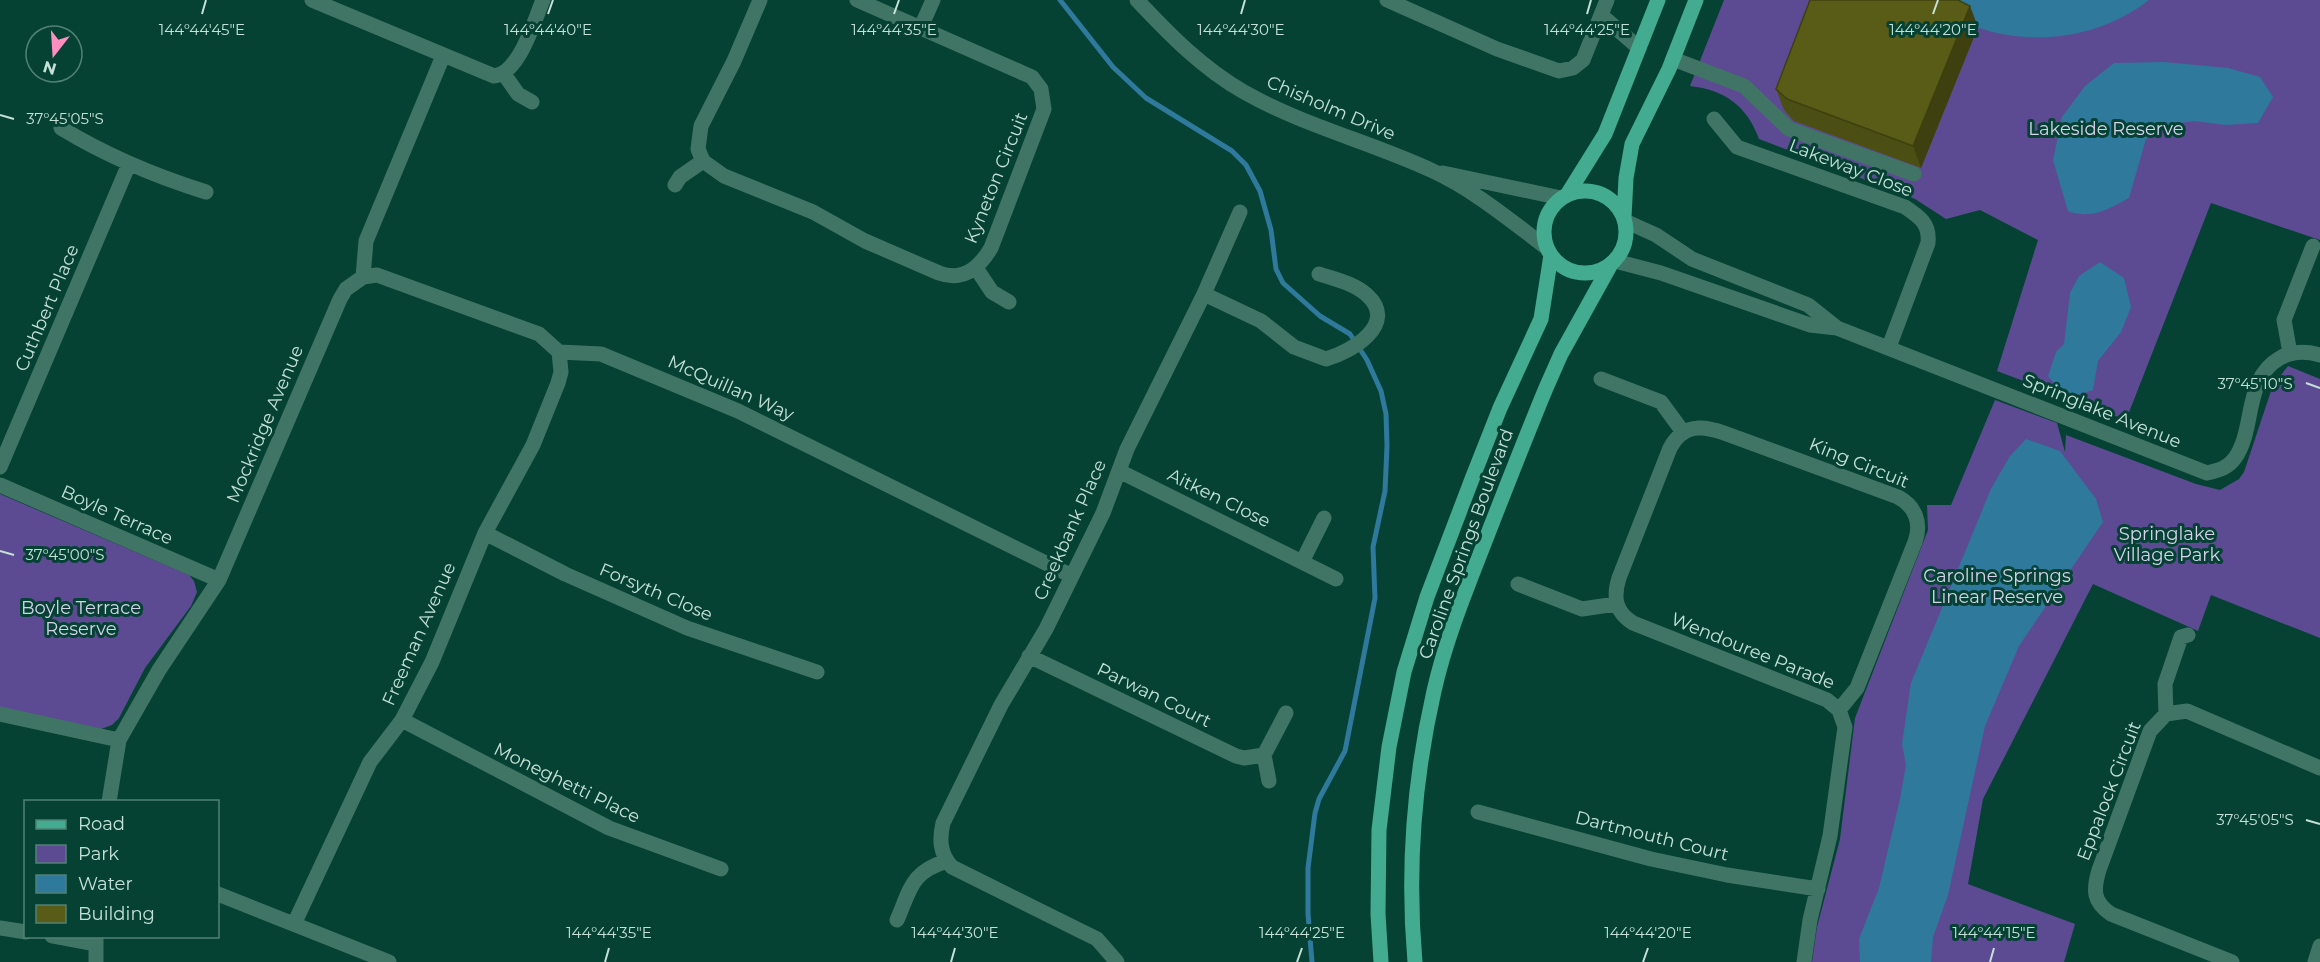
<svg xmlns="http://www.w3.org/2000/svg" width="2320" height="962" viewBox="0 0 2320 962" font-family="Montserrat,sans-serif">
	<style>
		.green { fill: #5c4b92 }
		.water { fill: #2f799c }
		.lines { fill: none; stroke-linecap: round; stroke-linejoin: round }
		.stream { stroke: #2f799c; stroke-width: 5 }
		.minor { stroke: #407565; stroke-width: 15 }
		.major { stroke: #42ab90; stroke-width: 15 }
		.wall { fill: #4c4f13 }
		.shaded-wall { fill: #3e400f }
		.building { fill: #585c16; stroke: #3e400f; stroke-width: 1.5 }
		.ticks { fill: none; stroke: #c5e0d7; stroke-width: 2 }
		.labels { text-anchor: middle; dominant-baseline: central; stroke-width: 6; stroke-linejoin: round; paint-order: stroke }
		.street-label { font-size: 18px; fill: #c5e0d7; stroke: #054234 }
		.park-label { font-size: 18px; fill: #d6d2ec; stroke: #054234 }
		.ticks-label { font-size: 15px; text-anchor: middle; fill: #c5e0d7; stroke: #054234; stroke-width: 6; stroke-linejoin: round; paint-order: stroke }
	</style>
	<rect width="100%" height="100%" fill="#054234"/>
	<path class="green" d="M1724,0H2320V240L2211,203L2126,420L1997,371L2038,240L1980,210L1946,219L1915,199L1759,139C1747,106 1725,90 1690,86Z
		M2288,366L2320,379V638L2211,595L2198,631L2093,584L1983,799L1968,884L2075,924L2064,962H1812L1817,927L1840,839L1855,718L1928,530L1927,505H1951L1995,400L2057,423L2065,452L2066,435L2196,484L2220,490L2239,479L2244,472L2273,385Z
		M0,494L189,575L194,581L197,592L191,606L145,668L119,718L112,725L101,729L0,708Z"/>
	<path class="water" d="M1926,0H2149C2101,37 2037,47 1979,28C1961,22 1943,9 1926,0Z
		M2164,62L2228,68L2260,77L2273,97L2258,123L2226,125L2194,121L2168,125L2146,139L2129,198C2109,209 2090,220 2068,211L2053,160L2062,117L2085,86L2114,63Z
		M2100,262L2124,278L2131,307L2121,332L2098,361L2093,390L2074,396L2058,388L2048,376L2056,352L2064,344L2070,293L2079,276Z
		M2026,439L2060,451L2096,499L2103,522L2019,646L1985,726L1948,895L1933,937L1931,962H1860L1859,939L1879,888L1900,799L1906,765L1902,744L1911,683L1991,489L2010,456Z"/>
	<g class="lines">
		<path class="stream" d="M1060,0L1113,67L1146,98L1232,151L1246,165L1260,191L1271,230L1276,269L1283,283L1320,316L1350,334L1367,360L1381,391L1386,414L1387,446L1385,491L1373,547L1375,598L1345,751L1319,799L1315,813L1308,868V914L1312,962"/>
		<path class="minor" d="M312,0L494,76C519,74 534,21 543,0
			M760,0L734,61L701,126L698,149L703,161L724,176L813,212L865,241L939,273C963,282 979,268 991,248L1044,109L1041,89L1032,77L857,0
			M1137,0C1170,35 1202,68 1244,92C1304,126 1371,142 1433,171C1474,190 1511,221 1547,248
			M1387,0L1497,49L1559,71L1573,68L1583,60L1601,15
			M1607,0L1601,15L1639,48
			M921,27L933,0
			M1673,59L1744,86L1789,129L1914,174
			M504,74L518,94L532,102
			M1714,119L1737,147L1905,207C1920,217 1930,224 1928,243L1889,347
			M61,128C107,156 155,176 206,192
			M1443,173L1561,198
			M675,185L680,177L703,161
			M1625,221L1656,235L1692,259L1808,305L1837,328
			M1615,261L1661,273L1810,325L1837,328L2207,473C2219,470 2228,468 2235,458C2256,428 2243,379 2280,358C2292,351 2306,351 2320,355
			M976,268L992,292L1009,302
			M363,277L377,275L539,334L559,352L601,354L738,411L1072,576
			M1204,294L1261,321L1294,347L1326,359C1351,352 1399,324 1367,295C1354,283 1334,279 1319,274
			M2290,353L2284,320L2313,246
			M1601,379L1661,402L1683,432
			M0,467L129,164
			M1119,471L1336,579
			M0,485L219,580
			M485,533L565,574L687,628L817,672
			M1302,562L1324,518
			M1518,584L1582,609L1616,604
			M1029,656L1236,756L1244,758L1264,755
			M0,714L119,740
			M2166,714L2165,684L2181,637L2188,635
			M402,720L609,828L721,869
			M1269,781L1264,755L1286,713
			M109,802L119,740L159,670L219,580L340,299L346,289L363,277L366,241L443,56
			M1478,812L1651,859L1727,875L1818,889
			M218,894L389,962
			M897,920C911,888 911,872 947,861
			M294,924L370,762L402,720L432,662L485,533L533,445L558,383L561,372L559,352
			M0,928L26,932
			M52,936L95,944
			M96,936V962
			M1117,962L1097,939L952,867C940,854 939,840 943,823L1001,705L1046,629L1103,513L1127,449L1204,294L1240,212
			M1804,962L1810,920L1830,836L1845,727L1839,710L1827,700L1633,623C1615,612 1613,597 1619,578L1670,448C1683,424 1702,425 1724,433L1898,497C1915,506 1922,523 1915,542L1857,688L1839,710
			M2232,962L2111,914C2093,902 2093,890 2099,870L2150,731L2166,714L2187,711L2320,768
			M2315,962L2320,946"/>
		<path class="major" d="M1544 232a41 41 0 1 1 82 0a41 41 0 1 1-82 0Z
			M1567,195L1605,134L1658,0
			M1624,217L1626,178L1632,144L1669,69L1696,0
			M1381,962L1378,914L1379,830L1389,747L1404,672L1427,597L1472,479L1500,408L1541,319L1551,255
			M1415,962C1407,872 1414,779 1434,691C1445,642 1464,595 1482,549C1503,495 1524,441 1546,388L1561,354L1611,264"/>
	</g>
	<path class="wall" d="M1978,27L1921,168L1794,121L1784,110L1776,89Z"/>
	<path class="shaded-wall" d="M1970,6L1978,27L1921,168L1913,146Z"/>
	<path class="building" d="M1810,0H1958L1970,6L1913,146L1787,99L1776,89Z"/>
	<path class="ticks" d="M202,14L206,0M548,14L553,0M894,14L899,0M1241,14L1245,0M1587,14L1591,0M1933,14L1938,0M0,115L14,119M2306,383L2320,388M0,551L14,555M2306,820L2320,824M605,962L609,948M951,962L955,948M1297,962L1302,948M1643,962L1648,948M1990,962L1994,948"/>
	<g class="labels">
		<g class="street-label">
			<text transform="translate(1331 108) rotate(23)">Chisholm Drive</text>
			<text transform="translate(1851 168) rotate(21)">Lakeway Close</text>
			<text transform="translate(996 178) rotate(-68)">Kyneton Circuit</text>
			<text transform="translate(47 308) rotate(-67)">Cuthbert Place</text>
			<text transform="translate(731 388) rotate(24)">McQuillan Way</text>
			<text transform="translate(2102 411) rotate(22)">Springlake Avenue</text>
			<text transform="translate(265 424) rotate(-67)">Mockridge Avenue</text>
			<text transform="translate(1859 463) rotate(22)">King Circuit</text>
			<text transform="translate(1219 498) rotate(26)">Aitken Close</text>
			<text transform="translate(117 515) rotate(24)">Boyle Terrace</text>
			<text transform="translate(1070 530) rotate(-66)">Creekbank Place</text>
			<text transform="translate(1466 544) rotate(-70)">Caroline Springs Boulevard</text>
			<text transform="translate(656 592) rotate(23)">Forsyth Close</text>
			<text transform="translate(419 634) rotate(-66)">Freeman Avenue</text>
			<text transform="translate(1753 651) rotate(22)">Wendouree Parade</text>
			<text transform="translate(1154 695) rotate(26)">Parwan Court</text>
			<text transform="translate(567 783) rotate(26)">Moneghetti Place</text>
			<text transform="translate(2109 791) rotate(-69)">Eppalock Circuit</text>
			<text transform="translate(1652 836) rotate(14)">Dartmouth Court</text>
		</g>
		<g class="park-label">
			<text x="2106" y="129">Lakeside Reserve</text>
			<text x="2167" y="534">Springlake<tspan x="2167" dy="21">Village Park</tspan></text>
			<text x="1997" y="576">Caroline Springs<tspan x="1997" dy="21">Linear Reserve</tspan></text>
			<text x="81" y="608">Boyle Terrace<tspan x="81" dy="21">Reserve</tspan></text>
		</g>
	</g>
	<g class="ticks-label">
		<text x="202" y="35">144°44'45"E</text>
		<text x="548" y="35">144°44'40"E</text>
		<text x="894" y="35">144°44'35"E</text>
		<text x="1241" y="35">144°44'30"E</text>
		<text x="1587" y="35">144°44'25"E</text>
		<text x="1933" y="35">144°44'20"E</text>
		<text x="65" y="124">37°45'05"S</text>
		<text x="2255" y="389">37°45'10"S</text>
		<text x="65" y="560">37°45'00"S</text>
		<text x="2255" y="825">37°45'05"S</text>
		<text x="609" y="938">144°44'35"E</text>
		<text x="955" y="938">144°44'30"E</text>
		<text x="1302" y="938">144°44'25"E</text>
		<text x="1648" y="938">144°44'20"E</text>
		<text x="1994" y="938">144°44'15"E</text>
	</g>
	<rect x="24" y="800" width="195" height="138" fill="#054234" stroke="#528175" stroke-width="1.5"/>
	<rect x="36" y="820" width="30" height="9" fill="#42ab90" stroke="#528175" stroke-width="1.5"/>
	<text x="78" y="830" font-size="18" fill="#c5e0d7">Road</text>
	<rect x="36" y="845" width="30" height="18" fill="#5c4b92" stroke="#528175" stroke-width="1.5"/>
	<text x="78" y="860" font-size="18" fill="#c5e0d7">Park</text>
	<rect x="36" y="875" width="30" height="18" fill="#2f799c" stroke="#528175" stroke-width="1.5"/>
	<text x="78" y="890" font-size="18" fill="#c5e0d7">Water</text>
	<rect x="36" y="905" width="30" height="18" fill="#585c16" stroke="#528175" stroke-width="1.5"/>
	<text x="78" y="920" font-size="18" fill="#c5e0d7">Building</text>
	<g transform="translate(54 54) rotate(197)"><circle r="28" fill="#054234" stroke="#528175" stroke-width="1.5"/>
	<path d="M0-4.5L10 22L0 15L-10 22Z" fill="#fd8ec0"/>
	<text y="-9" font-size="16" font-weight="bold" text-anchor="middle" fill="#c5e0d7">N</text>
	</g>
</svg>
